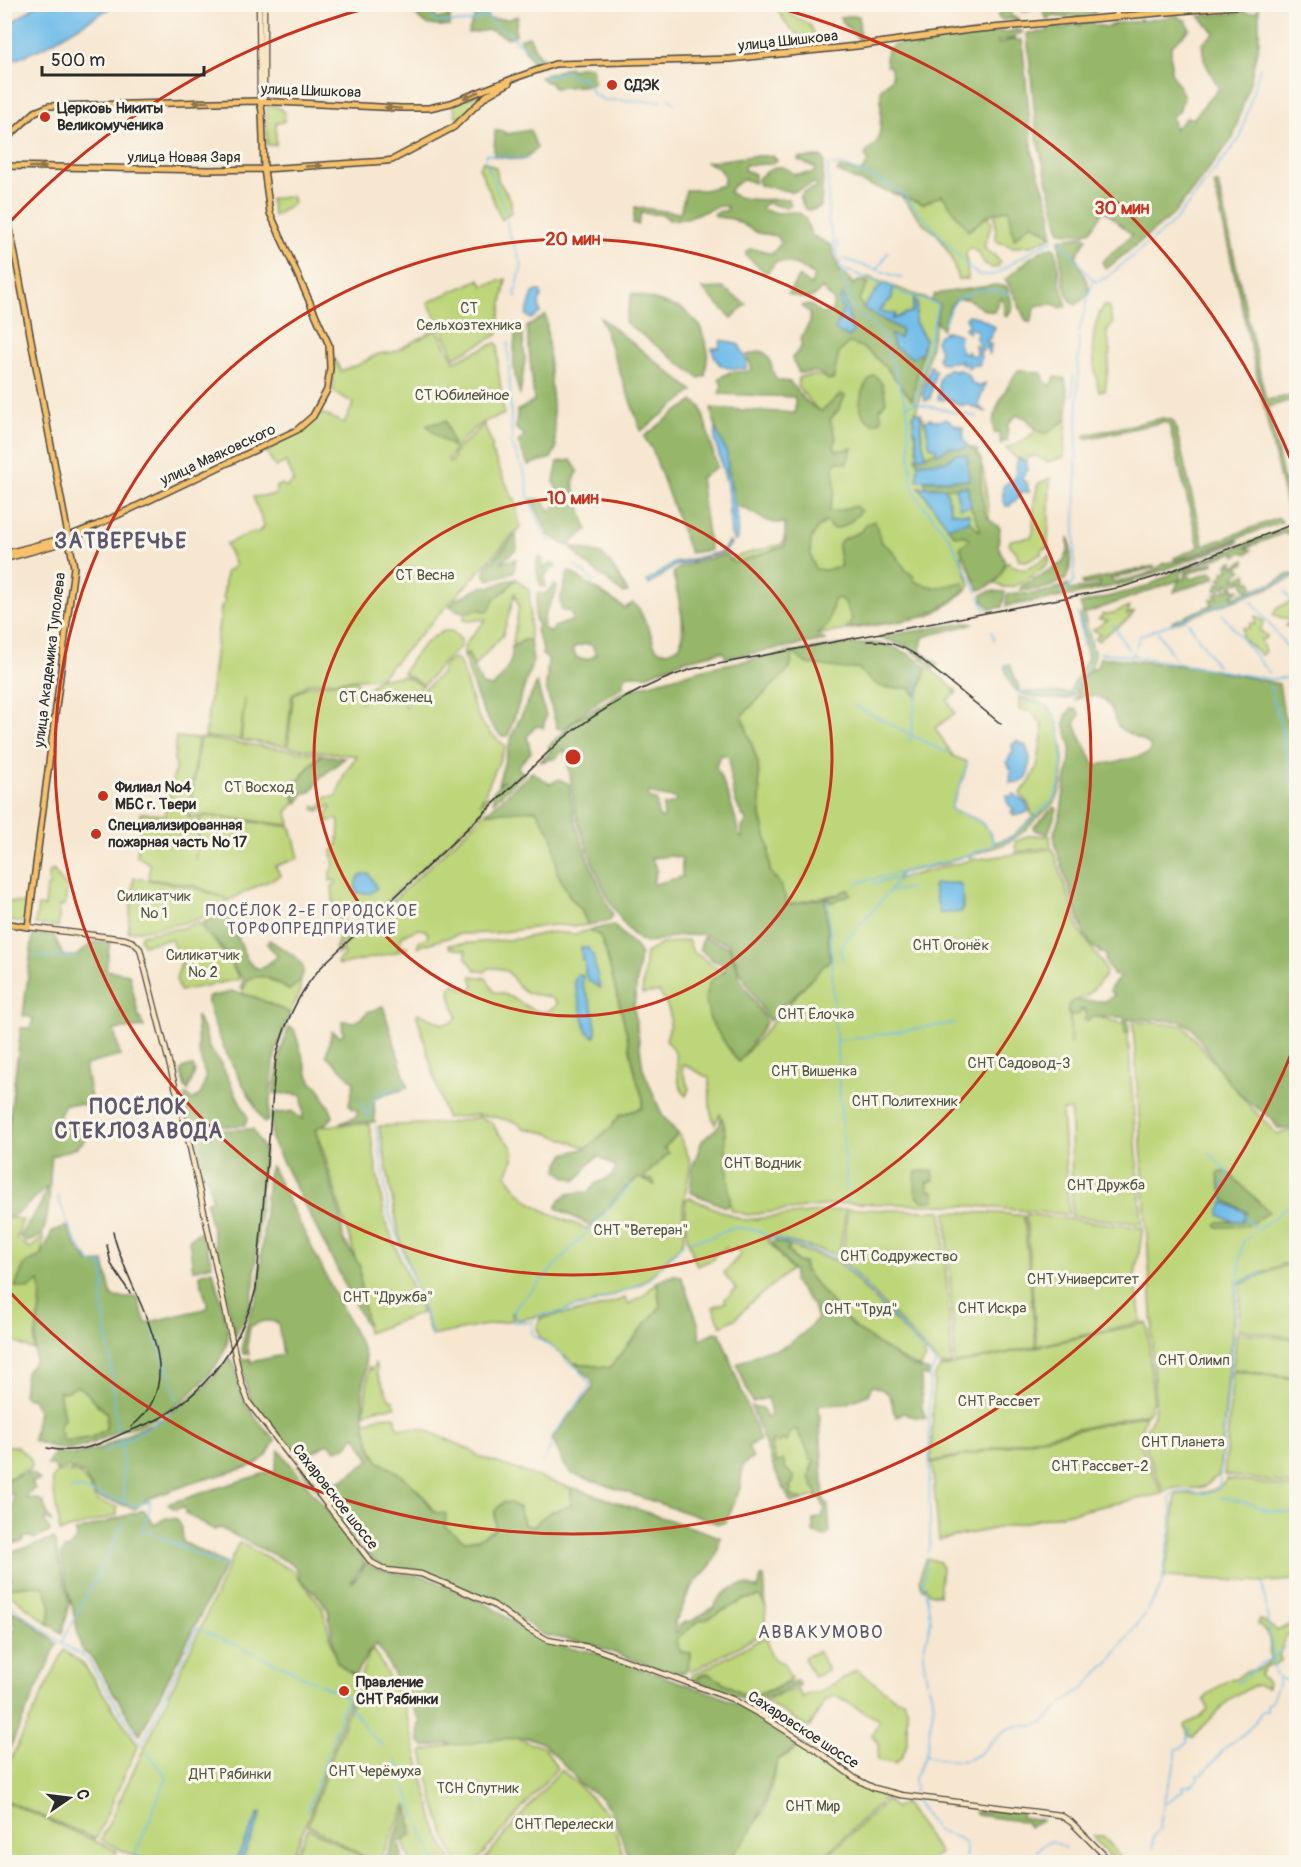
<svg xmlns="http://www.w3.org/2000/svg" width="1301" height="1867" viewBox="0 0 1301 1867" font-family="Pangolin,sans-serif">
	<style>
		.green { fill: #bdd67a; stroke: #748052; stroke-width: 1.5; fill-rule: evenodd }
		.forest { fill: #96b76a; stroke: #60714a; stroke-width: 1.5; fill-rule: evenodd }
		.water { fill: #6fbce9; stroke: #4d748a; stroke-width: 1.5 }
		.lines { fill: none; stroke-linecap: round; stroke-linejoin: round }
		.stream { stroke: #6fbce9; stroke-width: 1.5 }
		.secondary-casing { stroke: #4a4744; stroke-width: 7 }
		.primary-casing { stroke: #4a4744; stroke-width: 8 }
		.secondary { stroke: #fbe6c4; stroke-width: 4.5 }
		.primary { stroke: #f6c16b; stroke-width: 5 }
		.rail { stroke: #2b2b2b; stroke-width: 1.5 }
		.oneway { fill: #90764b }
		.ring { fill: none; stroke: #c8321e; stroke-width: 3 }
		.poi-dot { fill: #c8321e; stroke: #fbf7ec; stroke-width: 2 }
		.labels { text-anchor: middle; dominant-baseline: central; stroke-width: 6; stroke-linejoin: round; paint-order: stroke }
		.street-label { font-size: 15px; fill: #2b2b2b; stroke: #fbf7ec }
		.poi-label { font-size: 15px; font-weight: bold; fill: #2b2b2b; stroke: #fbf7ec; text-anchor: start }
		.park-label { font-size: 15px; fill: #50563f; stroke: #fbf7ec }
		.neighbourhood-label { font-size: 16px; letter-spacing: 1.5px; fill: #5d576f; stroke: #fbf7ec }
		.quarter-label { font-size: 18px; letter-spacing: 1.5px; fill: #5d576f; stroke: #fbf7ec }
		.district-label { font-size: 21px; font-weight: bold; letter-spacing: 1.5px; fill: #5d576f; stroke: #fbf7ec }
		.centre { fill: #c8321e; stroke: #fbf7ec; stroke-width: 3 }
		.ring-label { font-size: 18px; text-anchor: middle; font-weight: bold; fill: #c8321e; stroke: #fbf7ec; stroke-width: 6; stroke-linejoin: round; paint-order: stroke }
	</style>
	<rect width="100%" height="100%" fill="#fbf7ec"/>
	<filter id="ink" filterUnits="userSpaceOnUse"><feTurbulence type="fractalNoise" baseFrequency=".0167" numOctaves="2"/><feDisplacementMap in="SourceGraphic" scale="12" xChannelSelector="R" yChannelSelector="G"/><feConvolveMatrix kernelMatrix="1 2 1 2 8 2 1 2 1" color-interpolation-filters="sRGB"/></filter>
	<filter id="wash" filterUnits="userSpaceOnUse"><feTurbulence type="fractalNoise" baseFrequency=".008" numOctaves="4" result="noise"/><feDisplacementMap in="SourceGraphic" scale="24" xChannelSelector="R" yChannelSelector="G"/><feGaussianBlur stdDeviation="1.35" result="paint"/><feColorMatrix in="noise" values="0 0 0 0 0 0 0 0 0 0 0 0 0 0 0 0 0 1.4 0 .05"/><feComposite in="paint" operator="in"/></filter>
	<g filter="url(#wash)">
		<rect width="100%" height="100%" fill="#f7e7d1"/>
		<path class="green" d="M775,5H779L790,14L810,25L815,37C793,40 784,21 775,5Z
			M491,89L490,92L474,104L460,118L456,117L453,104Z
			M268,106H275L284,111V122L276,123V145H267V107Z
			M919,153L968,231L989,215L992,223L984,247L987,251L993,254L1000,262L998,267L992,268L984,263L979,253L971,248L966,253L968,279H958L951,256L938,235L925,225L902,197Z
			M483,161L496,168L498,180L511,201V212L502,220L479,167Z
			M292,196L294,203L274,216L270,199Z
			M1009,209L1052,236L1030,246L1013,247L998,242L996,238L995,213Z
			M868,277L940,304L916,412L913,415L918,456L916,458L924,452L920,420L921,414L926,425L930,445L962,449L968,446L977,449L984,473L991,533L961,555L970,586L954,601L929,616L739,648L685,660C677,646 684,632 682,617C680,603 676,588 673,574L782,544L826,420L798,387L799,377L818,375L832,380L839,353L848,343L855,294ZM892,298L879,311L890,320C899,318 903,313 912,312L914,300L917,303L915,322L925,339L863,308ZM920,487L946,488L951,512L948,527Z
			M480,279L483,286L506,279L497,335L455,357L428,302Z
			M1104,306H1108L1113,324L1107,331L1110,352L1105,391H1099C1093,366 1088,329 1104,306Z
			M437,329L454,361L496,343L498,345V368L504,414C496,418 487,420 481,424C469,433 453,447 448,461L452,462L454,453L484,424L492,444V452L512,497L515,499L520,527L381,677L309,683L292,695L286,746L241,740L245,697L240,740L205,737L219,622L221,618L220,617L221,606L224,605L225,600L223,598L226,572L235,566L226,544L250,533L259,532L264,525L253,497L276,495V487L281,484L287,487L294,480L286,462L275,467L266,450L277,443L303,430L317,414H324L344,423L354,403L335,393L333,388L334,358L341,371L353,366H356L378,354L394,352Z
			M1067,419L1064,457L1048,462L1036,456L1028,457L1026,463L1016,458L1006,448C1019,445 1027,439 1036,430L1046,434Z
			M1050,478L1048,548L1042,549L1041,554L1026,561L1019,560L1017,553L1009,544L1011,540L1031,537L1033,533L1034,502L1038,484Z
			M1049,556V563C1034,574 1009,600 993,580L1003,562H1009L1008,564L1025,570Z
			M516,579L529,590C531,607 529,623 530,640H524L512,647L519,607L515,593L503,635L474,666L468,653L464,656V648L467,641L487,619L467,621L463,620L466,613L481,609L489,611L495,598L505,591Z
			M1296,599V624L1292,628L1286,626L1290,620L1273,615L1277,608Z
			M1130,607L1127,614L1134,612C1125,626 1109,629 1099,641L1095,639L1100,634L1093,630L1108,620L1099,619L1103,614C1114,615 1119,609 1130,607Z
			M1083,611L1094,654L1091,669C1083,674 1080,681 1075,689L1077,692C1074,694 1071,697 1069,698C1060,701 1023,697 1017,691C1011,685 1005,672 1005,665L1009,664C1014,674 1016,683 1021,692L1069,693L1088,658L1080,618Z
			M1255,616L1264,621L1260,630L1267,636L1266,638L1261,640L1265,652L1261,655L1242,638L1243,628H1249L1250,623L1255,625Z
			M444,631H452L461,640L460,647L442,664L424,685L403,673C415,654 423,641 444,631Z
			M792,652C814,660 834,670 858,668L872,681L885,688H911L916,696L920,663L929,668L956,690L954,692L957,693L947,700L955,713L935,728L953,756L967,762C965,779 957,791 951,807L953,811C973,817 988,821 994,843L1011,837L1035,816L1031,814C1032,806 1025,800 1020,794L1031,780L1037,767L1043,730L1042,725L1031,711L1019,710V697C1047,703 1056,707 1061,738C1064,754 1065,782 1057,798C1052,807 1041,814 1034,821C1027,828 1019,837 1009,842C996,848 983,849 970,857L967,855L951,860L948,863L901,873L897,879L971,860L1053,849L1080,932L1102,962L1106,972L1105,976L1088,995L1070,1004V1045L1071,1005L1078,1003L1086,1014L1127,1024L1142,1224L1072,1216L1071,1110L1062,1111L1069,1215L976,1206L847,1203L747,1215L731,1210L720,1114L715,1124C707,1108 711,1095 709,1078L683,1064L682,1070L689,1089L686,1096C674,1078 679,1075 676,1057C675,1050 669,1045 666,1039C674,1018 671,1010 659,992L642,994L646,953L662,944L688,940L693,952L725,973L710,1020L735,1058L739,1061L830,957L825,899H829L830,902L851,894L848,890L842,892L839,895L836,894L787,905C785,893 778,880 770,871L769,848L761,816L758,763L742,715L790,669Z
			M454,658L459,661C474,698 469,721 506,746L480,804L489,794L483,811L335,950L341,933L343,932L345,937L351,932L354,925L360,923L361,921L349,908L343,915V924L340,925L339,913L334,912L332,886L336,884L335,880L330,881V872L334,866L332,851L338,844L339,821L337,819L327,822V814L331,808L330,805L325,809L318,811L314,809L315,806L320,808L326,797H336L345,772L357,756L288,747L293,696L308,686L356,680L362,693L361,703L363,694L378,679L404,676L423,686L403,704L405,707L441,674C442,666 446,661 454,658Z
			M176,737L198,739L188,818L192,817L189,816L200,738L321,754L303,773L300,780L293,781L288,785L296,802L287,812L290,825L206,815L194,817L200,819L195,861L201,818L206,816L291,827L299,858L275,866L281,876L259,885L230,900L192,885L148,879L150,864L137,856L141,813L165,815L176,765L174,760Z
			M517,810H536L553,837L558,872L570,897L580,908L588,925L577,926L553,925L495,933L460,934L417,947L419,941L427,938L428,934L425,930L419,929L403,935L398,948L403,945L408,948L394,953L339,965L337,962L345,954L343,952L336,954L486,813Z
			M1031,835L1050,836L1051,847L1016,852L1015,842Z
			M53,870L67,888L65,905L60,906L58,927L35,924L38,906L45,907L47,886H50L48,879V873Z
			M134,878L193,887L229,900C211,923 156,928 128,932Z
			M5,901L29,904L26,923L5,920Z
			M198,922L205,933L218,945L240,979L180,991L176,979L181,964L171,939L143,945L140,938L141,935L182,928Z
			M590,930L600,936L605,949L626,1030L636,1077L643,1099L642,1108L620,1115L611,1127L587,1148L547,1133L524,1128L516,1122L490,1116L478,1115L446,1118L417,1015L418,1013L443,1024L453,1022L457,1017C455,1006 445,992 454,983L468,991L471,990L474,986L471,976L486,978L494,992C512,993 529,1012 541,1012C546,1012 551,1009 555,1007L557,1003C550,993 536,997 526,992C508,982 517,967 489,968L485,972L476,970L466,958V950L450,948L449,945L518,939L552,932L575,934Z
			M258,975L263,976L289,990L301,981L299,994L289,1015L288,1012L257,998L242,993L247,979Z
			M1133,1022L1183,1025L1247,1103L1277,1134L1296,1129V1264H1283L1237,1283L1219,1476C1212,1478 1209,1485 1203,1487C1189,1492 1180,1482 1164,1493L1144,1443L1145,1432L1154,1415L1155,1401L1151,1329L1153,1328Z
			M479,1117L493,1123C498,1144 526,1139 507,1174C521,1206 557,1216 587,1229L678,1133L691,1162L683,1207L684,1239L681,1245L647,1280L632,1288L587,1305L571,1308L562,1312L517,1320L512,1312L513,1320L431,1336L399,1235L379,1126L448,1123Z
			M369,1124L385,1220L422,1313L367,1333L359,1284L358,1267L316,1126Z
			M690,1198L740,1219L745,1220L846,1209L839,1255L774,1238L767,1239L791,1270L747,1306V1307L735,1319L721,1326L713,1307L726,1302L725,1299L736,1289L724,1273L741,1254L736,1248L729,1252L726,1247L714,1256V1259L697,1266C687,1240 683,1228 686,1199Z
			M848,1209L942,1211L952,1364L941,1366L842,1259Z
			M946,1212L998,1213L1024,1216L1036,1346L955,1364Z
			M1026,1214L1143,1228L1135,1275L1141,1322L1037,1346Z
			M8,1217L23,1220L16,1238L30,1248L43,1238L42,1255L24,1265L40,1280L42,1297L33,1350L10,1340L4,1314V1220Z
			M791,1246L839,1262L925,1352L923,1355L926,1358L920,1368C896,1357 873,1343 853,1325C829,1303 809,1275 788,1250Z
			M1283,1266H1296V1338L1238,1329L1241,1284Z
			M657,1282L660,1307L609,1368L574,1363L540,1338L537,1327L540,1318L595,1309L625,1298L628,1304L643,1296Z
			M1147,1323L1153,1400L1148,1413L931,1462L934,1377L940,1368Z
			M1237,1332L1296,1340V1378L1233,1369Z
			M375,1363L377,1369V1374L389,1398L393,1400L396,1407L375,1409L364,1414L369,1367L372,1370Z
			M1233,1371L1296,1379V1485L1224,1475Z
			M77,1386L91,1395L98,1406L107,1413L106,1430L91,1438L63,1441L59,1426L64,1418L59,1392L68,1391Z
			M1146,1415L1138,1438L1162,1494L939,1540L932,1463Z
			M395,1416L398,1428L424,1429L469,1449L480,1457L571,1488V1505L564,1509L551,1511L535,1526H525L519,1507L495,1511V1529L478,1539L465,1541L445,1527L423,1495L406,1479L395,1471L379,1462L372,1449L364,1423L378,1417Z
			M796,1429L808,1451L810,1459L814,1461L810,1470L817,1493L815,1497H810L802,1500L792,1497L788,1472L776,1463L771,1444L773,1440L783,1439L786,1442L791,1431Z
			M4,1446H16L30,1458L32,1465L30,1469L22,1471L8,1479L5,1475Z
			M65,1471L81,1475L90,1487L96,1501L117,1507V1515L60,1532L52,1480L56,1473Z
			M1227,1479L1296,1488V1580L1263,1582L1164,1577L1172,1534L1176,1494C1196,1493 1213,1496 1227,1479Z
			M239,1542L293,1571L322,1606L337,1662L357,1679L308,1819L289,1862H146L101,1840L201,1627Z
			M927,1558L940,1562L942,1568L939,1595L929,1593L925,1586L922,1589C918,1580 922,1567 927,1558Z
			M33,1585L44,1587C50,1602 53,1609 48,1624L5,1590L4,1588Z
			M760,1597L766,1607L764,1633L691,1672L685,1653C678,1651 677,1646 676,1639L701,1620L707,1619L746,1599Z
			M1296,1617V1636L1287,1635L1284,1639L1279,1657L1281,1658V1661L1265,1668L1260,1675L1268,1683L1267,1688L1257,1685L1239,1693L1230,1699L1193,1737L1188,1735L1185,1725L1200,1717L1208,1709L1204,1699L1215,1689L1228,1680L1236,1679L1246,1671L1258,1670L1270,1661C1268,1643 1275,1637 1258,1625L1259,1620L1264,1621L1277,1631L1291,1624Z
			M767,1636C768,1648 770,1660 783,1663L791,1678L786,1683L750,1698L707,1673L701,1675L693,1681L691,1676Z
			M64,1650L84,1665L138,1745L96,1839L5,1800V1771Z
			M374,1650L404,1705L436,1829L452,1862H411L403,1841L413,1834L409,1807L406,1805L379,1862L363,1856L308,1825L369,1653Z
			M818,1651L828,1670L814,1677L804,1658Z
			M857,1670L896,1699L903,1700L907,1708V1744L902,1757L895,1764L877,1760L879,1743L872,1735L879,1720L836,1696L829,1698L824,1703L809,1728L765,1701L772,1697L797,1689L802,1697L811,1693L817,1694Z
			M513,1737L545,1748L557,1768L476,1862H457C439,1827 431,1790 422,1751L457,1743Z
			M804,1745L866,1789L887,1796L818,1862H725L765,1810L778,1760Z
			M561,1769L610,1816L625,1860L622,1862H482Z
			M887,1800L895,1808L904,1803L940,1853L929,1862H821Z
			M5,1801L117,1851L113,1861L108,1862H5Z
			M308,1828L368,1860L374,1862H292Z
			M1094,1836H1103L1121,1857L1115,1862L1095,1840Z"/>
		<path class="forest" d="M1027,4L1038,5L1036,7H1032L1030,11L1023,12L1018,5L1017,8L1012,11L1011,16L1018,18L1020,22L1009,19L1002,20L998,17V15L1013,5Z
			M1044,5V4L1113,5L1093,6V11L1097,10L1094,14C1088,13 1084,16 1078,17C1074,17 1071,15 1067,15V18L1055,16L1047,19L1043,12L1046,10Z
			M1124,5H1224C1196,7 1150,16 1124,6Z
			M413,6L422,5L423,9L430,6L437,19L450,16V26C432,27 417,26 413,6Z
			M1259,8V42L1250,82L1233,138L1173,215L1106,269L1102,262L1132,235L1104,210C1087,236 1093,235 1060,232L1037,138L1027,33L1047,32L1048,29L1053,26L1064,29L1072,24H1077L1079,27L1081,23L1092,22L1094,25L1107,27L1116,23L1141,21L1139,19L1141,18L1142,21L1178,15L1179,18L1186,20L1190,29L1171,46V72L1184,96L1179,111L1172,116L1175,129L1187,117L1193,119L1208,100L1219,89L1204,60L1202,43L1215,33L1199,16L1236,13L1245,9L1246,13L1255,12Z
			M481,12H486L489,19H509L518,16L515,29L516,35L508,38L490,30L468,33L476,13Z
			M848,16H859L860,40L845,25L840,17Z
			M1015,30L1022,31V33L1016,35L1015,38L998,41L999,44L1011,40H1022L1033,156L1051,212L1052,236L1032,223L1014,239L1009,209L989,215L968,231L942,195L923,204L858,181L837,171L840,168L862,172L868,162L865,155C868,148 874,148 877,142C883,132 880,102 881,89L892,78L891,67L887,66L886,58L887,50L894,45C922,41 950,36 979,33C992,31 1005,34 1015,30Z
			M529,36L539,56L550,60V63L532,69V62L519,39Z
			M569,67L572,70L578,67H592L594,83L591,85L554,88L550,82H546L540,77Z
			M530,130L537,148L523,160L494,156L495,131H502L507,134Z
			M753,156H773L777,160L770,164L745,165L744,170L755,174L754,183L744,179L733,186L729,192C740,203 773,199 788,199L791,205L787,208L767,203L762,206L763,210C768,211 773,212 778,213C790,213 800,208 806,220C808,225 809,230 811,235L831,245L840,273L846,274L854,285L859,280L869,283L859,299L863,308L902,330L900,338L891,335L912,358L922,352L912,400C897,381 872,345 848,343L839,353L833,380H828C815,366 815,374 799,373L792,358L802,346L800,339L810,322V313L802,306C811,302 815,309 821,314L832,311L834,301L822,288C811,303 804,298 788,294L799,276L811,285L814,276C801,266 791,260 775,262L768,272H765L746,256V252L750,249L761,250L772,254L781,243L777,236L758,233L733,219L717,217L714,214L721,211H727V206H719L684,219L669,220L664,215L641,213L638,225L633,223L635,207L680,213L686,190H705L723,185C728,172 717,167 707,162Z
			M822,157L824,160L821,207C815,210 811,211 805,209L800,198L803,192L817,187L815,183L792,192L759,185L757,181C760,175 762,175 768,171C779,165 784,165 794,174L814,173L816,168L798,160V158Z
			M1214,183H1218L1266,400L1296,395V399L1268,407L1290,509L1296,511V516L1289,519Z
			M1082,236L1087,238L1076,256L1089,287L1088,295L1076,305C1060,297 1061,255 1059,239Z
			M1046,248H1053L1056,251L1060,283L1067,306L1061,308C1054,302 1046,304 1036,306L1031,322H1027C1018,308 1016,292 1005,280L1030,258Z
			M995,285L1007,287L1013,307L1007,317L1005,316L1003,301L1001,298L999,300L994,312L982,309L968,299H957L951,305L942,329L936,322L939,304L931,301L935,294Z
			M723,288L746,304L732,318L702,289Z
			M632,293L683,309L700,326L708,351L705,376L699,378L625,322Z
			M546,315L556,449L551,458L528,465L518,442L525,435L516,429L517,411L534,401L527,327Z
			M600,317L693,391L641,431Z
			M516,330H522L525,360L520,394C512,375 513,350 516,330Z
			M761,351C774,357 769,369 777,380L790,382C800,394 807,406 822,411L841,394L845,396L839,409L830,420L836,438L834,447L837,451L852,448L847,463L838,461L834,464L835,491L829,511L834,512L855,506L861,511C853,520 846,527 834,529L830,527L827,521C807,533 808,550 815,569L825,570L841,566L838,547L841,540L862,531L866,524L875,521L881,542L892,550L906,570L913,576L915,582L937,588L964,582L966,588C931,623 893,623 847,628L852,619L844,601L838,598L834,600L828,625L817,635L825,640L726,658L723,651L682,661L648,675H627L624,680L623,686L598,701L563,729L557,728L546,688L548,659L542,655L543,649L536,631L538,625C531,617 538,603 537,593L545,594L554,585L557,586C556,601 540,611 544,629L551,633L554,627L573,620L570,611H563C555,599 567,587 567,573L570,572L625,608L633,603L638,607L651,634L654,645L658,650L668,652L680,646L685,631L674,572L680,567L726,554L730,560L736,563L785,546V523C761,526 753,507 735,506L728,470L727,454L716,429L711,408L795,413V397L719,394L722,386L719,378L730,372H747L752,369L747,355ZM586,644L592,645L596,655L588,659H579L575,655L573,649L577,646Z
			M1019,370L1042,373L1045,381L1050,386L1055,377L1065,379L1068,396L1067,419L1045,434L1036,430L1026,418L1017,415L1008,424L1007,442L1002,441L1001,446L999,432L995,434C987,416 1008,387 1017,371Z
			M874,375C884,382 884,390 886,401L880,409L882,420L873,424C853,413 859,387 874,375Z
			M694,401L701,407L717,467L700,478L710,550L690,553L652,449L644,437L673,414Z
			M1163,418L1172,420L1175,424L1203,543L1206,545L1279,518L1282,522L1175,561L1174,558L1199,547L1169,424L1164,422L1085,439V435Z
			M446,421L453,445V447L435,434L427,425Z
			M968,446L975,451L981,459V487L985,513L989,519L1000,528L998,545L1005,562C1002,578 995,585 979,590L960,548L969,539L968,537L962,535L955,536L948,527L970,521L979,531L980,527L971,508L967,486L955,488L927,487L924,481L968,480L955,454L948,461L918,463L916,458L935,452L937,454L950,447L962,449Z
			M571,460L578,471L573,483L587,530L567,546L548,535L532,499H541L551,511L560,500L554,481L558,462Z
			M1292,526H1296V529L1288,535L1283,533L1246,548L1252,550L1247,554L1242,552L1236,556L1235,552C1225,556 1189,565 1183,571C1180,574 1181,576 1180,580L1184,579L1186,571L1213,562V564L1188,574V576L1193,579L1210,572L1215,574V578C1201,584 1187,587 1174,592L1179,580L1084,614L1080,604L1146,587L1180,569Z
			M516,534L517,549L501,562L516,559L514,572L489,580L485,576L486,568Z
			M1068,536C1073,547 1071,568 1066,579C1051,588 1038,591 1020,590L1022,586L1062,563L1068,552Z
			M1238,540L1239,542L1131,582L1074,595L1006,606L1007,595C1015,591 1022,594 1031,594C1044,593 1056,590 1068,584L1070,590L1100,586V583L1083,585L1082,582L1154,566L1155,567L1111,579L1114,582C1126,579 1155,575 1162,564L1189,558Z
			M570,546L601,554L611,564L628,592L623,593L584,562Z
			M538,557L543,559V569L550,563L557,565L545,575V587L541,586C537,578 536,566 538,557Z
			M1245,560V563L1237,567L1242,570L1234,578H1238L1246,574L1248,577L1247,581H1252L1253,587L1247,589L1244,587L1243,580L1238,583L1236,581L1234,583V590L1240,589L1232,595V597L1265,585L1272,584L1286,575L1296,574L1294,577L1276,585L1172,624V622L1212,605L1210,599L1218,598L1214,595L1232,588L1227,583L1226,588L1223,587L1219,591L1215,590L1218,583L1221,584L1222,580L1219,579L1223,576V572L1228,570L1227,564L1232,561H1234L1232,564L1234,566Z
			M516,579L505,591L495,598L489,611H483L480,609C466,613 462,615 450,606L456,599L484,586L491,587L505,581Z
			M990,591L1005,592L1002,607L991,609L983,601L982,595Z
			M970,622L973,624L923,637L920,651L938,664L934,669L908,647L878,637Z
			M524,640H530L533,661L508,736H501C479,714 473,685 464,656L468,653L482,685L492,687C503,678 514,661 512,647Z
			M873,643C897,646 909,652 927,668L917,697L910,688C903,687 892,689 886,688C876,687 865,675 858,668L847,669L807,664L793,653L790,669L742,715L758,763L761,816L769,848L770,871C778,880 785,893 787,905L839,895L842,892L849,890L851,894L830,903L829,899H825L830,960L788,1002L783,1004V1009L769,1021L739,970L729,944L702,934L678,936L646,943C616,934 581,838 575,808C571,789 571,768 564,749L556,758L540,762L551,750L548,747L574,721L624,691L712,667L792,652L838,645ZM720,755L729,756C731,778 731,803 747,821L742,827V838L739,836C735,811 727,790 716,767ZM650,792C658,798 667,795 676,799L675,803L663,806L664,818H660C655,811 658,806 656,800L650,799L648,794ZM671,856L682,858V877L655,884L653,882L657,869L651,858Z
			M1100,657L1199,667L1279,684L1284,715L1296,733V784L1293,786L1296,807V1127L1285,1129L1278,1128L1272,1119L1249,1102L1229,1083L1192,1028L1181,1021L1128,1019L1129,1033H1125L1124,1017H1092L1087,1021L1084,1020L1087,1015L1084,1009H1082L1078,1015L1068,1014V1006L1072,1001H1105L1115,995L1110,991L1111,987L1121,976H1116L1112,974L1113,972L1107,965L1105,959L1106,954L1100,953L1099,950L1093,947L1084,934L1056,847L1054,833L1061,812L1066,777L1069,767L1071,746L1064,724L1066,716L1071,709H1076L1080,714L1075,724L1080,736L1094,764C1106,766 1135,757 1148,754L1151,747C1144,737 1128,736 1119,727C1115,722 1114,715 1111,709C1103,693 1090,694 1075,700L1078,694L1075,689C1082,677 1084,674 1097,667Z
			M537,683L546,716L543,728L540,726L535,727L527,737L531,752L519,765L518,768L524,774L493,802V792L504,780L498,784L513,733Z
			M322,755L345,758L320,778L312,791L303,794L298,803L290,787L294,782L300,780L309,767Z
			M532,772L550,784L559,779L569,784C573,832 593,872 613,915L609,921L588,925L580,908L570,897L557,872L553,837L536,810L486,813Z
			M1054,807L1057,809L1048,834L1035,830L1034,827Z
			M221,913H228L234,918L229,924C231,932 237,933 239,940C244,951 246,967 261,969L278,956L267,944L269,940C289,953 323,967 289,990C273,981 266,972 248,979L244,988H240L244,979L239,975C232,964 226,952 217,942C212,935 205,932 202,923Z
			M613,925L637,948L640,953L634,1007L643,1069L662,1115L678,1134L664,1148L669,1153L644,1177L645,1179L653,1180L655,1185L639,1178L631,1183L591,1226L556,1208C561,1192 574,1192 588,1192L595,1184L612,1176L616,1168L599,1156C586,1163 587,1171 576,1180L565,1176L558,1171L559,1164L565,1154L587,1148L611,1127L620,1115L642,1108L643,1099L636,1077L626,1030L605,949L600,936L590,930Z
			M33,934L54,935L63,956H76L93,942L110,941L106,970L129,974L139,1017L144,1027L114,1030L120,1056L85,1065L92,1105L65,1104L56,1124L63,1129L70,1126L94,1127C80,1149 76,1149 52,1156C48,1183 52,1209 42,1236L28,1242L19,1236L40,1206L47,1187L22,1210L5,1220V1155L21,1028H31L33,1018L23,1016Z
			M703,937L729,947L741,981L764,1017L766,1023L739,1062L735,1058L710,1020L705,997L710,981L725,972L723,964L712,960L700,949Z
			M231,991L257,998L288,1012L289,1015L275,1055L268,1120L264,1123C245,1086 213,1038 207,997L223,994Z
			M383,1006L408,1088L374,1098L375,1122L340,1123L356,1117L358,1110L352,1109L349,1104L354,1082L326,1055L332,1031L340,1036L343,1034L342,1021L356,1022L368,1012Z
			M196,1016L204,1030L209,1048L221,1064L248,1118L245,1125L190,1128L184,1096L187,1095L192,1100L201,1094L206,1078L198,1049Z
			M289,1027L294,1029L309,1077L313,1084L317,1085L331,1111L333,1117L328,1122L315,1130L341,1217L343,1239L360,1266L361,1294L367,1324L364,1322L271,1139L272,1114L288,1112L291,1111L303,1119L302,1095L274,1093L280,1054Z
			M193,1066L195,1071L188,1091L185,1087L181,1072L184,1067Z
			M721,1116L724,1122L730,1201V1204L725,1207L690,1192L693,1166L702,1141L720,1125Z
			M253,1129L264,1150L254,1286L248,1311L235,1336L206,1202L212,1199L208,1179L199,1172L191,1131Z
			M271,1166L364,1352C368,1366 364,1378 363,1392C362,1412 366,1443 377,1459C382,1465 390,1467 396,1472C412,1482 423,1496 434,1512L446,1514L445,1527L465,1541L478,1539L495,1529V1511L503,1502L510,1503L519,1508L525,1526H535C546,1509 557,1513 571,1505V1488L581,1490L720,1537C717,1570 704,1567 690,1590C684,1600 683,1611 675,1621L676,1633L679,1630V1626L684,1622L692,1621L715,1606C718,1596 732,1586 743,1585C748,1584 754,1587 758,1589L761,1577H764L766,1607L760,1597L746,1599L707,1619L701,1620L676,1639L677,1647L681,1652L691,1653L686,1672L682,1673L661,1670L590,1644L544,1635L498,1604L425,1573C411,1569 396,1572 383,1567C369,1562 329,1505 318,1491L322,1488L343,1480L370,1460L356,1436L352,1439L348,1446L336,1450L328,1443L310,1454L306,1451L294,1454L250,1399L239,1360L250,1358L251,1362L283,1355L278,1323C267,1319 259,1321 250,1327L247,1345L249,1354H243L242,1346L249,1316L258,1294L268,1176Z
			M919,1171H933L934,1180L927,1183L930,1191H934L935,1199L932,1201H922C913,1195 914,1183 916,1173Z
			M1223,1172L1229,1173L1269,1212C1244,1230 1246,1226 1217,1227L1216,1224L1218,1222C1229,1220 1241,1225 1247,1212L1225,1200C1222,1191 1218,1182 1218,1173Z
			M67,1226L78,1249L90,1263L104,1262L112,1297L127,1298L137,1296L146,1323L208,1308L199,1274L213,1270C216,1284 229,1328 228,1338C222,1370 183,1404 155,1418C143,1425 129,1427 116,1432C100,1439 87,1448 69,1449C56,1449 44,1445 33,1440L38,1411L33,1398H27L23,1395L26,1372L35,1361C32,1334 45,1308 39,1281L28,1289L15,1287L24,1265L42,1255L52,1231ZM77,1386C92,1394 94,1403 107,1412L106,1429L91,1438L64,1441L59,1426L64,1418L59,1392L68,1391Z
			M202,1230L212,1265L193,1270L189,1239Z
			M775,1241L789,1245L787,1250L797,1262L804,1263V1270L852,1326L911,1366L929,1371L928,1377L923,1375L921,1377L922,1408L926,1418L910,1416L904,1413L897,1417C891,1411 894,1402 889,1395C886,1390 877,1388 872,1385L868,1395L844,1404L819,1405L824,1500L828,1505L830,1532L826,1536L813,1533V1520L822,1516L825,1509L820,1498L815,1497L817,1493L809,1477L814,1461L810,1459L808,1451L796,1429L791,1431L788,1435L789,1439L786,1443L783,1439L779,1443L773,1441L771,1443L776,1463L783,1460L786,1469L794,1476L793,1483L790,1486L792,1497L801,1498L802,1500L791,1503L775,1471L751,1406L762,1408L767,1418L771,1416L768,1398L752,1402L737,1364L766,1350H777L789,1344L806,1331L817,1319L813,1305L793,1281L794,1272L771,1243Z
			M674,1275L681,1276L698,1323L700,1339L715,1332L720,1333L760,1440L748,1447L753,1458L743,1465L740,1488L726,1522L719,1524L573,1474L566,1468L552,1438L593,1388L592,1380L574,1363L609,1368L660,1307L657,1282Z
			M230,1358C242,1371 236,1387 245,1403C253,1416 265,1428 275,1440L267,1455L255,1465L192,1483L148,1499L135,1509L111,1501L97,1498L84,1474L68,1468L56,1471L53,1465H47L54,1452L72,1455L102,1448L132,1432L162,1419L203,1388Z
			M279,1450L360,1552L365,1562C362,1570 354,1575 351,1583L360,1574L366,1563L372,1567L389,1572L426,1577L491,1607L541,1641L567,1648L593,1652L717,1695L735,1703L802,1744L777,1760L763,1808L747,1838L726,1862H631L611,1811L601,1798L579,1784L572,1773L544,1744L530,1738L498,1739L459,1745L446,1743L424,1747L423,1743H419L418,1729L420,1721L377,1644L368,1653L355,1675L347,1671L336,1660L328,1610L321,1599L301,1580L294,1565L220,1528L214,1530L185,1513L184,1507L175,1509L167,1504L275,1470Z
			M305,1457L325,1477L318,1488H315L298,1465Z
			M28,1472L35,1475L40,1480L32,1482L35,1489L28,1494L27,1499L36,1498L43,1502L51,1522L45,1518V1523L50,1530L49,1532L35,1539L28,1537L23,1538L24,1541L5,1546V1515L12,1513L13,1495L12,1493L7,1495V1500L5,1502V1475L8,1479Z
			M144,1510L154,1525L166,1518L177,1519L182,1528L183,1542L226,1564L140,1735L89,1654L82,1652L61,1555L64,1549L70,1548L77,1537L75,1532Z
			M54,1539L70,1603L62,1633L48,1624C53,1609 50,1602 44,1587L33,1585L5,1588V1585L11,1579L5,1580V1554Z
			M12,1611L26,1618L57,1644L5,1759V1628L6,1630H15V1626L11,1621L9,1612Z
			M707,1673L750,1698L795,1681H798L799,1685L759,1700L755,1706L747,1700L697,1682V1679Z
			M407,1807L411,1833L399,1842L403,1862H385Z
			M991,1809L1022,1811L1021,1817L1042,1820V1821L1029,1827L1026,1822L977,1815L975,1812H987Z"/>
		<path class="water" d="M37,5V4L115,5L44,47L5,64V27Z
			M883,285L893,287L892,298L879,311L896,314L892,319C899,318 904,313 912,312L914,299L917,303L915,322L925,339L922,352L913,358L894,347L890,335L900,338L902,330L863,308L880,286Z
			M537,291H540L542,294L539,303L540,313L531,319L526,315L533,293Z
			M843,295L853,332L849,337L835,330L843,311L839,300Z
			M968,315L978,317L995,327L990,338L987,340L988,344H991L990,354H988L987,346L980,353L981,357L979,365L974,364L973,366L968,368L969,365L966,363L965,366L961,363L962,361L943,363L940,362L938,358L940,351L936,341L939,335L948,331L960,335L959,344L962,352L966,353L967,351L970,355L976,356L975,344L978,349H980V344L976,339L977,330L971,329L968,333L965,328L969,324L966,318Z
			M721,340L739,345L747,361L746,369C726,368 717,370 712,348H719Z
			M930,365L936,371L930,399L925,401V398L922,396Z
			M948,369H953L956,372L957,369C964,371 970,376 972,383L979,387L985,383C984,392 978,399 979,407L987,412L973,407L970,405H959L947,398L945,400L938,399L939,380L943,372L945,373Z
			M916,412L921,414V435L926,456L916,458L918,455L916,434L914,431L913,415Z
			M930,419L938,421L946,419L955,425L963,428L964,439L968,446L962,449L950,447L937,454L935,452L937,449L930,446L926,425L924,422Z
			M716,429L727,454L728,470L738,522L737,539L735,541L731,535L727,485L715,440Z
			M955,454L967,455L969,480H917L918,463L948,461Z
			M1019,458L1026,463L1028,469L1021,479L1027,483L1029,492H1022L1016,501L1012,502L1010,506H1006L1003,499V486L1015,477L1017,462Z
			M967,486L971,506L960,508L955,488Z
			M919,487L946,488L951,512L969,514L970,521L948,527Z
			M729,542L731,544L724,552L675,566L649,585L647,581L674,563L718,553L722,551Z
			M1017,741L1026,746L1030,758L1028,776L1023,781L1010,783L1011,770L1007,762L1013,751L1012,745Z
			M1014,794L1026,803L1029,811L1023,814L1014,816L1011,811L1015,810L1009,805L1006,799L1007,796L1010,797Z
			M369,874L377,888L371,893H357C354,883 356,874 369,874Z
			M959,883L962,887L963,909L961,912L940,914L933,886L935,884Z
			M581,947L588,948L593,955L600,988L588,980L585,973V962L582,960Z
			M578,974L583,976C581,988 585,989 589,999C593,1009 598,1027 595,1037L587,1032L574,981Z
			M1223,1202L1244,1211L1245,1216L1242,1221H1233L1220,1216L1219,1214Z
			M259,1813L261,1814L260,1818L241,1862H235Z"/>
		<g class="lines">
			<path class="stream" d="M427,4L433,19L436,22C452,22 472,25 486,16C489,18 490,21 493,23C500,30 512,32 516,42C527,46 532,54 538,64
				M544,74L546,78L566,71L574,77H583L593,94L604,100L662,101
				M669,99L674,103
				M486,157V154L528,159
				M486,161L506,213
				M828,165V220L852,309L881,333L907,406
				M832,165L846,166L899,190L971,270L979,275H994L1036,248L1053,240
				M507,221L508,230L522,265L515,294L517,297
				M837,240L839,247
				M1060,240L1092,279
				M844,259L902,278
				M841,268L883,285L893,287L901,293L938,304L914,403L907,406L912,485L918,499L949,537L977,592
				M878,269L888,252
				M944,323C948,314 953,301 962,296C969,294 971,296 976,290H994L1011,294
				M508,343L512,444L527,480L528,496L547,540L551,541
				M1073,396V376
				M914,403L977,417
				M575,565L594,582
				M1285,592L1296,607
				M1057,593L1068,589L1074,581L1079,332L1093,280L1097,282L1107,277L1175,221L1240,138L1260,67
				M979,596L986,610
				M1251,600L1296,659
				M1078,613L1083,646
				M1222,614L1269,673
				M1188,622L1217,666
				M1113,624L1129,651
				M992,632L994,640
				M1158,632L1175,659
				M1136,646L1140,636L1147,633L1296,575
				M1100,653L1133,656L1134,651
				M1133,656L1269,679L1296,677
				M1006,664L1018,691L1024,694L1065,697L1072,693L1089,664L1090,651L1082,619
				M1270,685L1283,736L1296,800
				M1296,692V694
				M853,705L947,753
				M910,742L918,686L919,663
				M967,762C964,782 957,789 951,807L953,811C974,817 989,821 994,844
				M857,883L957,859L1012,838L1054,799C1066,780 1066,718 1044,705C1039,702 1031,702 1025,701
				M873,884L907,876
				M889,891L898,881
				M827,900L831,945L834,1007L847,1200
				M35,957H76
				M842,960L841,946L889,892L911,888
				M837,1041L954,1023
				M361,1102L368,1118L374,1097L378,1094L406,1086
				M376,1126L389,1213L433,1335
				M1290,1130L1293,1141L1296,1144
				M1209,1152L1230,1175L1227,1180
				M1223,1181V1202
				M58,1197L73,1237L93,1265L102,1263L105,1278L102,1298L110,1358L117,1431
				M1245,1216L1254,1227
				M1253,1233L1286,1208L1296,1201
				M690,1241L711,1237L733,1227L756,1230L769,1237L839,1259L936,1363L930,1375L929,1410L930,1545L927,1553
				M1239,1283L1264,1273
				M515,1319L514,1312L516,1307L632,1184
				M534,1319L540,1315L562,1313L571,1308L587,1306L633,1288L647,1281L684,1243
				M513,1322H532V1335L559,1351L567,1361L579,1369L590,1384L589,1389L551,1438V1446L542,1464
				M152,1328L161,1349L177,1401
				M120,1438L122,1442L124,1501
				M104,1452L162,1420L171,1413
				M1220,1475L1242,1243L1250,1236
				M70,1489H81L136,1506L150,1501L149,1513L141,1529L227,1567
				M1221,1497L1253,1504L1259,1508L1270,1511L1296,1513
				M1170,1530L1172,1509L1170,1497C1180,1485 1196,1496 1209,1493C1213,1493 1216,1491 1219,1489L1220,1478
				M927,1559L923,1587L926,1593L931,1621L925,1644L923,1656L927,1681
				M4,1600L61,1643L87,1659L143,1747
				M1296,1625L1294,1630L1296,1637
				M71,1626L124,1523
				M204,1631L218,1638
				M221,1639L238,1646
				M62,1642L69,1628
				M241,1647L258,1655
				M260,1656L277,1664
				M280,1665L297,1673
				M299,1675L315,1682
				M1279,1678L1296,1684
				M1237,1683C1246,1679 1249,1670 1259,1667L1260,1664L1273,1658L1285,1647
				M319,1684L335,1691
				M1062,1704C1069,1698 1075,1694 1082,1689C1092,1682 1097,1670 1107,1665L1145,1614L1161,1587L1170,1533
				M348,1706L361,1720L367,1732L380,1742L383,1747
				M1024,1726C1043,1727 1047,1720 1059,1707
				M143,1741L197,1628L201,1630
				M329,1750L347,1697L338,1693
				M146,1751L159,1767
				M926,1754L928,1757C940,1758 954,1763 966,1760C989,1754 997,1725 1022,1726
				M396,1759L418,1822L436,1862
				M915,1793L914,1778L926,1754L931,1722L934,1703L929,1686
				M915,1800C923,1808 927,1820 935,1828C948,1841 970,1830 965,1858
				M1164,1803C1165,1785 1178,1768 1176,1750L1184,1746L1188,1741L1187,1738L1189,1737L1191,1728
				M307,1812L328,1754
				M1153,1849V1837L1159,1830L1164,1804C1173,1801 1174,1793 1183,1791L1182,1787L1183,1786C1190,1787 1194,1784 1198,1779V1775H1202L1221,1753C1225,1745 1233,1742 1240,1737C1249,1730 1256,1721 1262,1711H1267V1704L1270,1703L1278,1685V1678L1275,1674L1263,1584
				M1033,1860C1036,1850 1042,1844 1052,1841L1066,1848
				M151,1862L135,1855L167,1777L160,1768"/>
		</g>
	</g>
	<g filter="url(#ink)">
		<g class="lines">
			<defs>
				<path id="secondary" d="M259,4L260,101
					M264,4V101
					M1116,16L1119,4
					M28,927L125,939L133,942L140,949L186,1129L241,1382L249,1403L371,1562L386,1570L421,1574L451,1586L494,1605L528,1629L548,1640L593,1648L732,1699L764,1717L815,1749L856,1779L874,1788L901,1795L1060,1815L1071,1822L1111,1862"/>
				<path id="primary" d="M4,141L35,112L49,106L257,101L401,108H429L451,103L512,79L555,64L730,59L857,46L970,30L1257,4
					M4,166L208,170L264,169L386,161L392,160L454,127L486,96L509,83
					M4,181L8,200
					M4,197L74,567L28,927L4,923
					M4,554L64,538L97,525L297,430L313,416L327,390L330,368L329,345L270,213L264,169L262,112L260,101
					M4,559L65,542L88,531"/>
			</defs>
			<use href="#secondary" class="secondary-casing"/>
			<use href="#primary" class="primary-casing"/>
			<use href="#secondary" class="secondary"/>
			<use href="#primary" class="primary"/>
			<path class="rail" d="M867,641C886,640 900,645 916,655L1001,724
				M113,1232C126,1293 198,1375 131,1427
				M107,1245L111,1264L130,1293
				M47,1448C79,1455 97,1445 126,1432C139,1427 152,1423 164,1416C212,1385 241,1343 256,1289L276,1057C285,1022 300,989 325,963L560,741C600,709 642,685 692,669L1122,587L1155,577L1296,523"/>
		</g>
		<defs><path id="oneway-solid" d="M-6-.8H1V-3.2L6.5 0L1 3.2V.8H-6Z" transform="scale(1.5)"/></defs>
		<g class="oneway">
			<use href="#oneway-solid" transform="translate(471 95) rotate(157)"/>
			<use href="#oneway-solid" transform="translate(201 102) rotate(179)"/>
			<use href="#oneway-solid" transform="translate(393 108) rotate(-176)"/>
			<use href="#oneway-solid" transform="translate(314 166) rotate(-3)"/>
			<use href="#oneway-solid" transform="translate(38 167) rotate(1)"/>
		</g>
	</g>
	<g class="ring">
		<circle cx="573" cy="757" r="259"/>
		<circle cx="573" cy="757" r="518"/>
		<path d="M1296 1042A777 777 0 0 1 5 1287M5 227A777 777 0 0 1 378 5M768 5A777 777 0 0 1 1296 472"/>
	</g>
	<g class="poi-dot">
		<circle cx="612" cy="85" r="6"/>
		<circle cx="45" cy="117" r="6"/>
		<circle cx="103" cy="796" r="6"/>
		<circle cx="96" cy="834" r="6"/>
		<circle cx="344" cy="1691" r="6"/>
	</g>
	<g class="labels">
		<g class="street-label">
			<text transform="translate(788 41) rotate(-6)">улица Шишкова</text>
			<text transform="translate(311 91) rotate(2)">улица Шишкова</text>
			<text x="184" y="157">улица Новая Заря</text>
			<text transform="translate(218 455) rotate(-25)">улица Маяковского</text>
			<text transform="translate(50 660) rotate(-83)">улица Академика Туполева</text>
			<text transform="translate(335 1497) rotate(52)">Сахаровское шоссе</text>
			<text transform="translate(803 1730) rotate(33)">Сахаровское шоссе</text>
		</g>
		<g class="poi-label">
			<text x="624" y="85">СДЭК</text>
			<text x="57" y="108">Церковь Никиты<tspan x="57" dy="17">Великомученика</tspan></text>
			<text x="115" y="787">Филиал №4<tspan x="115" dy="17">МБС г. Твери</tspan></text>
			<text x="108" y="825">Специализированная<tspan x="108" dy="17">пожарная часть № 17</tspan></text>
			<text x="356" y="1682">Правление<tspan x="356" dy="17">СНТ Рябинки</tspan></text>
		</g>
		<g class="park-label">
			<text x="469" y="308">СТ<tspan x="469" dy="17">Сельхозтехника</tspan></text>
			<text x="462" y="395">СТ Юбилейное</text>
			<text x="425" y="575">СТ Весна</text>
			<text x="386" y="697">СТ Снабженец</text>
			<text x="259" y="787">СТ Восход</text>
			<text x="154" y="896">Силикатчик<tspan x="154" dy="17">№ 1</tspan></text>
			<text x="951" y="945">СНТ Огонёк</text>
			<text x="203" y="955">Силикатчик<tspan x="203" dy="17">№ 2</tspan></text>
			<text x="816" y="1014">СНТ Ёлочка</text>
			<text x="1019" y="1063">СНТ Садовод-3</text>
			<text x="814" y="1071">СНТ Вишенка</text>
			<text x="905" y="1101">СНТ Политехник</text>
			<text x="763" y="1163">СНТ Водник</text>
			<text x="1106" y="1185">СНТ Дружба</text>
			<text x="641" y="1230">СНТ "Ветеран"</text>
			<text x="899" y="1256">СНТ Содружество</text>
			<text x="1083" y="1279">СНТ Университет</text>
			<text x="388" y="1297">СНТ "Дружба"</text>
			<text x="992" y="1308">СНТ Искра</text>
			<text x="861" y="1309">СНТ "Труд"</text>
			<text x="1194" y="1360">СНТ Олимп</text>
			<text x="999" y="1401">СНТ Рассвет</text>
			<text x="1183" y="1442">СНТ Планета</text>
			<text x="1100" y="1466">СНТ Рассвет-2</text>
			<text x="375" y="1771">СНТ Черёмуха</text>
			<text x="230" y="1774">ДНТ Рябинки</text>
			<text x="478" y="1788">ТСН Спутник</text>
			<text x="813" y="1806">СНТ Мир</text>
			<text x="564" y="1824">СНТ Перелески</text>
		</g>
		<g class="neighbourhood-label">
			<text x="312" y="911">ПОСЁЛОК 2-Е ГОРОДСКОЕ<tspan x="312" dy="18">ТОРФОПРЕДПРИЯТИЕ</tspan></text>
		</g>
		<g class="quarter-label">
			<text x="821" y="1632">АВВАКУМОВО</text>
		</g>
		<g class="district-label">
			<text x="121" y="541">ЗАТВЕРЕЧЬЕ</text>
			<text x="139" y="1107">ПОСЁЛОК<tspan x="139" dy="24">СТЕКЛОЗАВОДА</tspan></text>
		</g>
	</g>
	<circle cx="573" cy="757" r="9" class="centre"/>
	<g class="ring-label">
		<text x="1122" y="214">30 мин</text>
		<text x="573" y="245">20 мин</text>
		<text x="573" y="504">10 мин</text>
	</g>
	<rect width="1301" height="1867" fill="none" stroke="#fbf7ec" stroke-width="24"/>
	<g transform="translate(69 1798) rotate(76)" stroke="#fbf7ec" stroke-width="4.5" paint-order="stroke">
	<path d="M0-4.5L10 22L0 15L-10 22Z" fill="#2b2b2b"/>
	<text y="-9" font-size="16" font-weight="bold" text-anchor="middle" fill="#2b2b2b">С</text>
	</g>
	<path d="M42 66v9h162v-9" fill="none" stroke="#2b2b2b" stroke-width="3"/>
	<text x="51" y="66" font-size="18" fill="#2b2b2b" stroke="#fbf7ec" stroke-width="4.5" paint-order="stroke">500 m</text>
</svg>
